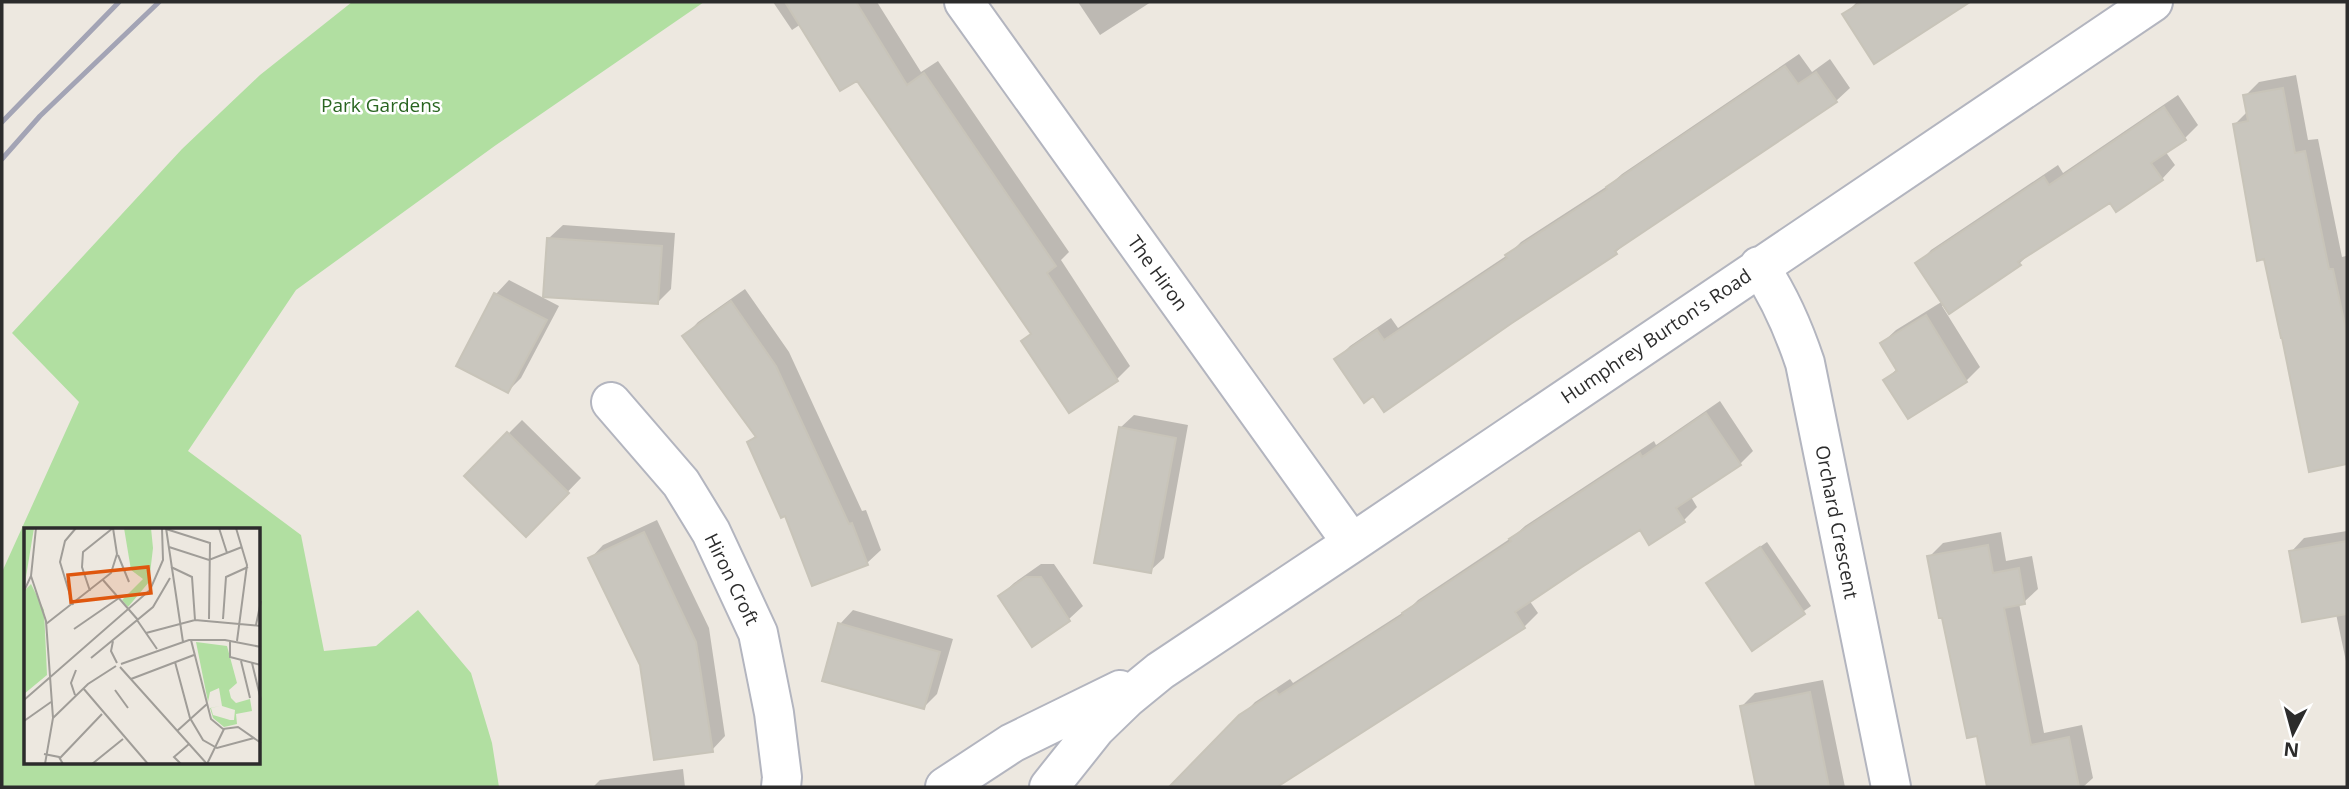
<svg xmlns="http://www.w3.org/2000/svg" width="2349" height="789" viewBox="0 0 2349 789" font-family="'Open Sans',sans-serif">
	<style>
		.green { fill: #b1dfa1; fill-rule: evenodd }
		.shadow { fill: #0003 }
		.building { fill: #c9c6be; stroke: #c8c4b9; stroke-width: 2 }
		.lines { fill: none; stroke-linecap: round; stroke-linejoin: round }
		.minor-casing { stroke: #b3b5bf; stroke-width: 42 }
		.minor { stroke: #fff; stroke-width: 38 }
		.rail { stroke: #a3a4b5; stroke-width: 5 }
		.labels { text-anchor: middle; dominant-baseline: central; stroke-width: 5; stroke-linejoin: round; paint-order: stroke }
		.park-label { font-size: 19px; fill: #296520; stroke: #fff }
		.street-label { font-size: 19px; fill: #2c2c2c; stroke: #fff }
		.inset-road { fill: none; stroke: #a09d98; stroke-width: 2 }
		.view { fill: #df570e; fill-opacity: 0.15; stroke: #df570e; stroke-width: 3.5 }
		.inset-edge { fill: none; stroke: #2c2c2c; stroke-width: 3.5 }
	</style>
	<rect width="100%" height="100%" fill="#ede8e0"/>
	<path class="green" d="M352,2H704L496,145L296,290L188,451L301,535L324,651L376,646L418,610L471,673L492,743L499,787H2V572L79,402L12,333L182,149L260,75ZM26,530H259V763H26Z"/>
	<path class="shadow" d="M773,2H877L921,72L938,61L1069,252L1061,260L1130,366L1117,379L1069,411L1023,341L1032,332L857,79L801,24L792,30Z
		M1078,2H1151L1100,35Z
		M1857,2H1962L1955,10L1844,15Z
		M1799,54L1812,72L1830,59L1850,88L1836,101L1628,241L1616,252L1374,393L1337,359L1350,346L1391,318L1398,328L1509,254L1521,242L1612,183L1622,174Z
		M2296,75L2308,140L2318,139L2342,257L2346,256L2347,261V463L2310,470L2284,336L2235,124L2248,111L2245,96L2259,82Z
		M2178,95L2198,125L2185,138L2165,151L2175,165L2162,179L2110,200L2033,250L2019,264L1942,306L1980,367L1966,381L1908,416L1885,380L1898,368L1882,343L1896,330L1943,301L1918,264L1931,250L2058,165L2063,173Z
		M563,225L675,233L671,289L657,303L549,238Z
		M509,280L559,306L521,378L508,391L458,365L496,294Z
		M745,289L789,352L862,511L866,510L881,550L867,563L786,514L749,442L756,435L685,336L698,322Z
		M1720,401L1753,451L1740,464L1691,497L1697,507L1684,520L1650,543L1640,528L1529,600L1538,613L1524,627L1270,770L1254,787H1173L1255,702L1290,679L1293,683L1410,608L1418,600L1514,536L1525,526L1654,441L1656,445Z
		M1134,415L1188,425L1164,558L1150,571L1120,428Z
		M522,420L581,478L526,535L466,476Z
		M657,520L709,628L725,736L712,750L641,665L590,559L603,545Z
		M2347,531V666L2336,614L2291,552L2304,538Z
		M2001,532L2006,561L2032,556L2038,589L2024,602L2019,603L2044,733L2082,725L2093,778L2083,787H1989L1978,733L1929,557L1943,543Z
		M1767,542L1811,606L1752,648L1708,583Z
		M1041,564H1054L1083,606L1069,619L1033,645L1000,596L1014,583Z
		M853,610L953,639L937,694L924,707L840,624Z
		M1823,680L1845,787H1763L1742,706L1755,693Z
		M683,769L685,787H593L600,780Z"/>
	<path class="building" d="M785,2H856L907,85L924,73L1056,266L1047,273L1118,381L1069,413L1021,341L1031,334L857,81L840,91Z
		M1862,2H1970L1874,64L1842,14Z
		M1785,66L1798,84L1816,72L1837,102L1615,251L1617,254L1512,323L1384,412L1373,396L1364,403L1334,359L1377,330L1384,340L1507,258L1505,255L1607,189L1606,187Z
		M2283,88L2295,153L2305,151L2329,269H2333L2347,335V464L2309,472L2282,338H2281L2264,259L2257,261L2233,124L2248,121L2243,95Z
		M2164,107L2186,140L2151,163L2163,180L2116,212L2110,203L2018,262L2021,265L1949,314L1915,263L2044,177L2049,185Z
		M547,238L662,246L658,304L543,297Z
		M494,293L547,320L508,393L456,366Z
		M731,301L776,366L849,524L852,523L868,565L812,586L785,516L781,518L747,442L756,437L682,336Z
		M1926,315L1967,382L1908,419L1883,380L1897,371L1880,343Z
		M1706,413L1741,465L1676,508L1685,522L1649,545L1640,530L1582,567L1515,612L1525,628L1277,787H1169L1239,715L1276,691L1279,695L1403,615L1402,613L1511,541L1509,539L1640,453L1642,457Z
		M1119,427L1176,438L1151,573L1094,563Z
		M507,432L569,493L526,537L464,476Z
		M644,532L696,642L713,752L654,760L640,665L588,558Z
		M2347,541V614L2302,622L2289,551Z
		M1988,545L1993,573L2019,568L2025,604L2004,608L2031,745L2069,737L2079,787H1987L1977,736L1967,738L1942,618H1939L1927,556Z
		M1760,547L1805,614L1752,651L1706,583Z
		M1026,577H1041L1070,621L1032,647L998,596Z
		M838,623L940,652L924,709L822,681Z
		M1810,692L1829,787H1756L1740,706Z"/>
	<g class="lines">
		<defs>
			<path id="minor" d="M964,2L1352,543
				M1759,266C1780,297 1793,327 1805,363L1891,787
				M611,402L681,483L711,532L758,633L774,713L782,777L781,787
				M945,787L1012,743L1120,690
				M1049,787L1096,728L1127,698L1160,671L1352,543L2153,2"/>
		</defs>
		<use href="#minor" class="minor-casing"/>
		<use href="#minor" class="minor"/>
		<path class="rail" d="M2,122L119,2
			M2,159L40,116L159,2"/>
	</g>
	<g class="labels">
		<g class="park-label">
			<text x="381" y="105">Park Gardens</text>
		</g>
		<g class="street-label">
			<text transform="translate(1158 273) rotate(54)">The Hiron</text>
			<text transform="translate(1656 336) rotate(-34)">Humphrey Burton's Road</text>
			<text transform="translate(1837 522) rotate(79)">Orchard Crescent</text>
			<text transform="translate(732 579) rotate(64)">Hiron Croft</text>
		</g>
	</g>
	<g transform="translate(24 528)">
		<rect width="236" height="236" fill="#ede8e0"/>
		<path d="M0,0H10L0,61ZM100,0H127L129,20L125,54L104,79L98,72L119,51L107,42ZM7,56L20,82L23,147L0,166V63ZM172,114L203,118L213,155L205,162L207,170L212,175L226,171L228,183L212,186L213,196L200,199L189,190L186,180L196,178L187,180L189,187L206,192H210L211,182L198,178L195,160L186,164L184,174Z" fill="#b1dfa1"/>
		<path class="inset-road" d="M142,0L159,114M195,0L203,25M212,0L223,37L213,113M142,1L186,15L185,91M145,19L185,32L218,19M94,27L105,54M147,39L168,49L171,92M7,48L22,93L29,190L21,236M79,52L114,92M0,63L7,48L12,0M66,63L58,39L59,24L89,0M49,77L36,34L41,13L52,0M199,91L202,49L224,39M113,92L133,121M22,96L87,45L93,26L89,0M232,97L237,73M50,101L95,70M122,105L171,92L237,98M167,112L187,191L199,201L214,199L237,215M206,112V129L237,137M89,113L87,123L93,135M67,130L129,79L146,50M217,133L226,170M151,134L166,190L179,212L193,220L230,210M228,135L237,172M97,136L165,112H201L237,119M96,139L183,236M107,151L170,127M59,160L124,236M91,162L104,180M51,167L47,155L52,142M0,172L126,62L139,32L138,0M29,190L64,156L92,138M0,193L27,174M153,203L183,176M20,226L35,229L39,236M36,230L78,186M68,236L99,211M157,236L150,229L165,216M183,236L200,201"/>
		<path class="view" d="M124,39L127,65L47,74L44,47Z"/>
		<rect width="236" height="236" class="inset-edge"/>
	</g>
	<rect width="2349" height="789" fill="none" stroke="#2c2c2c" stroke-width="7"/>
	<g transform="translate(2293 733) rotate(186)" stroke="#ffffff" stroke-width="5" paint-order="stroke">
	<path d="M0-5L12 26L0 18L-12 26Z" fill="#2c2c2c"/>
	<text y="-10" font-size="19" font-weight="bold" text-anchor="middle" fill="#2c2c2c">N</text>
	</g>
</svg>
